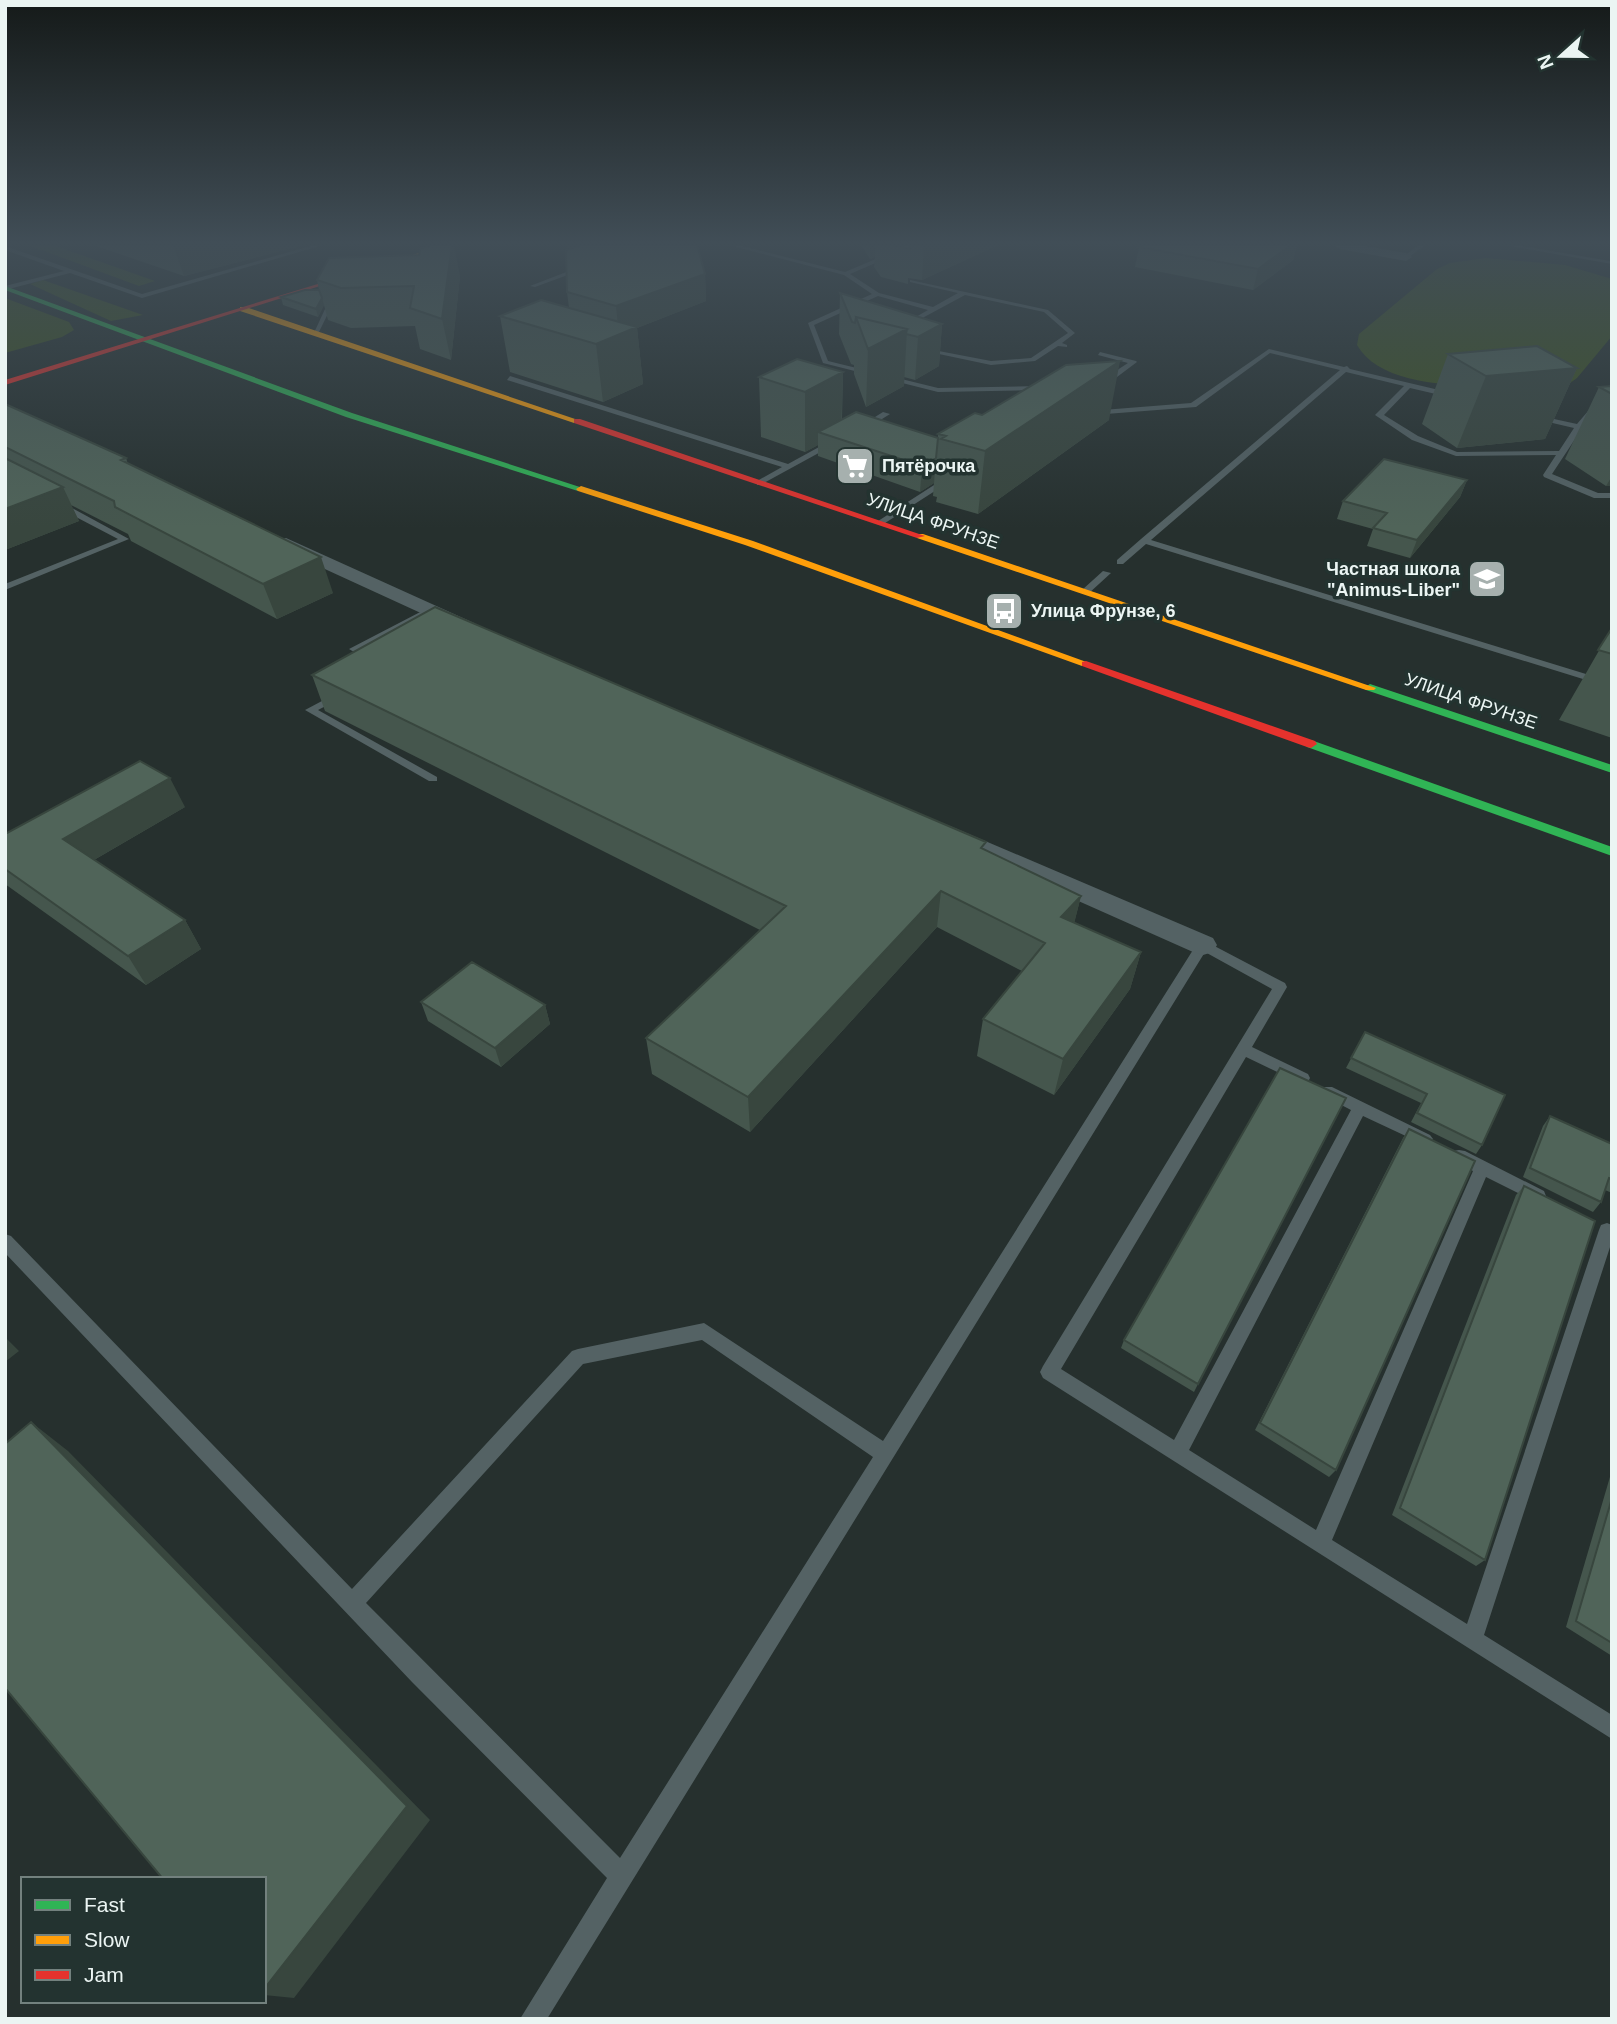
<svg xmlns="http://www.w3.org/2000/svg" width="1617" height="2024" viewBox="0 0 1617 2024" font-family="Arial,sans-serif">
	<style>
		.green { fill: #3e531f }
		.lines { fill: none; stroke-linecap: round; stroke-linejoin: round }
		.lane { fill: #546264; fill-rule: evenodd }
		.street { fill: #546264; fill-rule: evenodd }
		.fast { fill: #30b455; fill-rule: evenodd }
		.slow { fill: #ff9f0a; fill-rule: evenodd }
		.jam { fill: #e5322d; fill-rule: evenodd }
		.wall { fill: #45564d }
		.shaded-wall { fill: #38463e }
		.building { fill: #506459; stroke: #38463e; stroke-width: 2 }
		.labels { text-anchor: middle; dominant-baseline: central; stroke-width: 7; stroke-linejoin: round; paint-order: stroke }
		.far-poi-label { font-size: 18px; font-weight: bold; fill: #ebf5f3; stroke: #233330; text-anchor: start }
		.far-street-label { font-size: 18px; fill: #ebf5f3; stroke: #233330 }
	</style>
	<rect width="100%" height="100%" fill="#26302e"/>
	<path class="green" d="M28,245H53L155,281L139,286Z
		M1486,258L1565,265L1612,279V336L1577,378L1570,383C1516,384 1388,400 1357,345L1359,334L1437,269L1450,263Z
		M43,280L143,315L111,321L30,284Z
		M5,298L69,322L74,330L62,337L5,353Z"/>
	<g class="lines">
		<path class="lane" d="M314,245H323L142,298L70,273L5,290V286L64,271L5,250V246L142,294Z
			M729,245H738L845,272L909,245H917L850,274L879,293L933,307L958,293L910,282V280L1048,310L1075,333L1062,343L1067,345V347L1058,346L1035,361L991,365L920,350L923,348L991,361L1031,358L1068,333L1044,312L965,295L902,329L900,326L928,310L878,296L814,325L828,361L938,388L1044,386L1048,388L1044,390L938,392L823,363L808,323L872,294L844,275Z
			M1419,245H1425L1408,258H1404V256Z
			M1504,245H1516L1610,261L1612,264Z
			M582,266L584,269L535,287L530,286Z
			M331,296L336,297L318,334L313,335Z
			M1269,349L1344,367L1347,366L1350,369L1456,394L1457,396L1453,398L1410,388L1384,415L1418,436L1457,452L1559,451L1574,428L1531,418V414L1577,424L1612,383V390L1584,426L1612,433V437L1581,430L1552,474L1598,493H1612V498H1594L1544,477L1543,475L1556,455L1456,456L1412,440L1375,415L1404,386L1346,372L1151,540L1612,682V688L1146,544L1123,564H1117V560L1141,539L1340,370L1270,353L1196,407L1093,415L1089,413L1090,411L1191,403Z
			M1100,352L1136,361L1137,362L1105,386H1099V382L1128,363L1098,355Z
			M510,376L788,464L830,441L837,443L760,485H757V481L782,467L507,380Z
			M883,412L890,414L866,429L859,427Z
			M945,478L952,480L882,525L875,523Z
			M55,502H61L129,539L5,590V584L118,539L55,506Z
			M1103,571L1111,573L1088,594H1082V590Z
			M426,609L434,611L362,649L375,656V660H367L349,649Z
			M337,693L341,694V698L318,710L437,777V781H429L305,710Z
			M1203,940L1285,983L1287,987L1252,1047L1308,1074L1310,1078L1308,1082H1298L1246,1057L1061,1369L1174,1440L1351,1110L1322,1095L1320,1091L1322,1087H1332L1430,1135L1433,1139L1430,1143L1425,1145L1363,1116L1189,1450L1316,1530L1473,1171L1453,1161L1451,1156L1453,1151L1459,1150L1465,1151L1544,1191L1546,1196L1544,1201L1538,1203L1486,1177L1332,1540L1467,1624L1599,1230L1601,1225L1607,1223L1612,1225V1241L1484,1635L1612,1715V1739L1043,1378L1040,1372L1043,1366L1272,989L1205,952L547,2019H520L607,1878L412,1682L5,1253V1234L11,1236L352,1589L572,1351L578,1349L704,1323L883,1441L1198,942ZM702,1340L873,1457L620,1858L366,1603L583,1364Z"/>
		<path class="street" d="M1334,245H1359L1406,253L1412,257L1406,261L1340,249Z
			M286,538L474,623L477,627L474,631H460L279,548L277,544L279,540Z
			M950,826L1213,938L1217,945L1213,952L1203,955L1193,952L941,840L937,834L941,828Z"/>
		<path class="fast" d="M5,286L352,413L586,489L578,491L346,417L5,290Z
			M1370,684L1612,765V773L1366,690L1364,688Z
			M1311,740L1612,847V856L1307,747L1305,744Z"/>
		<path class="slow" d="M444,245H453L338,281L333,280Z
			M240,307H246L581,421L574,423L240,311Z
			M581,486L753,541L1092,664L1082,666L745,545L578,491L576,489Z
			M917,534H923L1376,688L1374,690H1366L917,538Z"/>
		<path class="jam" d="M334,279L339,280L5,385V380Z
			M574,419H580L925,536L917,538L574,423Z
			M1086,661L1315,741L1317,744L1311,748L1307,747L1082,666V662Z"/>
	</g>
	<path class="wall" d="M93,245H304L184,276Z
		M861,245H910V251V245H998L922,280L908,278V284L881,277L874,267L875,257L870,259Z
		M1142,245H1297L1293,260L1253,290L1135,267L1139,247Z
		M705,274L706,301L637,328L643,384L603,402L510,372L500,316L569,308L567,292Z
		M460,276L451,360L420,349L415,326L351,328L328,320L324,305L318,317L283,305L281,297L319,290L317,280Z
		M840,293L942,324L939,366L915,380L904,377V386L866,407L854,374V365L851,364L839,334Z
		M1448,354L1577,368L1545,439L1457,448L1422,424Z
		M843,372L842,419L938,438V434L982,415L1109,420L978,514L936,502L937,497L933,496L934,483L920,492L818,456V445L805,452L761,437L759,377Z
		M1612,386V486H1606L1565,459L1599,387Z
		M5,404L126,458L128,464L333,593L277,619L131,541L128,534L71,505L79,521L5,550Z
		M1467,480L1460,497L1410,558L1367,546L1373,529L1337,519L1343,501Z
		M1612,628V738L1559,720Z
		M312,675L985,850L1081,896L1074,923L1141,952L1130,989L1054,1095L977,1056L983,1019L1022,971L937,927L750,1132L652,1074L646,1038L760,930L325,711Z
		M185,807L94,860L185,920L201,949L146,985L5,884V834Z
		M421,1002L545,1005L550,1024L501,1067L428,1021Z
		M1365,1032L1482,1145L1476,1154L1411,1122L1421,1103L1346,1068Z
		M1550,1116L1612,1144V1193L1605,1190L1601,1202L1593,1212L1523,1177L1543,1126Z
		M1409,1129L1336,1470L1329,1477L1255,1430L1403,1138Z
		M1524,1186L1485,1560L1476,1566L1392,1515L1516,1195Z
		M1124,1340L1198,1384L1194,1392L1121,1348Z
		M1612,1470V1656L1566,1627Z"/>
	<path class="shaded-wall" d="M173,245H304L184,276Z
		M452,245H454L460,276L451,360L442,319Z
		M567,245H634L570,268Z
		M870,245H875V257L870,259Z
		M924,245H998L922,280Z
		M1291,245H1297L1293,260L1253,290L1258,269Z
		M705,274L706,301L637,328L643,384L603,402L596,344L619,335L616,306Z
		M322,298L324,305L318,317L316,309Z
		M942,324L939,366L915,380L918,337Z
		M907,329L904,386L866,407L868,349Z
		M1120,361L1109,420L978,514L985,451Z
		M1577,368L1545,439L1457,448L1486,376Z
		M843,372L841,432H818V445L805,452V392Z
		M936,458L934,483L920,492L922,466Z
		M1612,476V486H1606Z
		M1467,480L1460,497L1410,558L1417,540Z
		M63,487L79,521L5,550V509Z
		M321,557L333,593L277,619L263,584Z
		M170,778L185,807L80,868L63,839Z
		M941,891L937,927L750,1132L748,1097Z
		M1081,896L1072,932L1061,917Z
		M185,920L201,949L146,985L128,956Z
		M1141,952L1130,989L1054,1095L1063,1059Z
		M545,1005L550,1024L501,1067L495,1048Z
		M5,1337L19,1351L5,1362Z
		M31,1422L68,1451L430,1820L294,1998L264,1995V1989Z"/>
	<path class="building" d="M432,245H452L442,319L410,308L414,286L341,288L317,280L329,258L419,255L421,248Z
		M581,245H697L705,274L616,306L567,292L566,250Z
		M892,245H910V249Z
		M1142,245H1291L1258,269L1139,247Z
		M305,290H319L322,298L316,309L281,297Z
		M840,293L942,324L918,337L906,334L907,329L856,317L855,323L852,322Z
		M541,300L637,327L596,344L500,316Z
		M856,317L907,329L868,349Z
		M1537,346L1577,368L1486,376L1448,354Z
		M797,359L843,372L805,392L759,377Z
		M1120,361L985,451L941,439L946,436L938,434L975,413L982,415L1066,365Z
		M1612,386V394L1599,387Z
		M5,404L126,458L121,460L321,557L263,584L115,507L114,501L5,447Z
		M856,412L938,438L936,458L922,466L818,432Z
		M5,458L63,487L5,509Z
		M1384,459L1467,480L1417,540L1373,528L1387,513L1343,501Z
		M435,607L986,842L981,848L1081,896L1061,917L1141,952L1063,1059L983,1019L1045,943L941,891L748,1097L646,1038L786,906L312,675Z
		M1612,628V654L1598,650Z
		M140,761L170,778L63,839L185,920L128,956L5,869V834Z
		M472,962L545,1005L495,1048L421,1002Z
		M1365,1032L1505,1095L1482,1145L1417,1113L1427,1094L1351,1058Z
		M1280,1068L1346,1098L1198,1384L1124,1340Z
		M1550,1116L1612,1144V1179L1609,1178L1601,1202L1530,1168Z
		M1409,1129L1475,1161L1336,1470L1260,1423Z
		M1524,1186L1595,1221L1485,1560L1400,1508Z
		M31,1422L407,1806L264,1989V1879H163L5,1688V1444Z
		M1612,1498V1643L1576,1621Z"/>
	<linearGradient id="sky" x2="0" y2="1"><stop stop-color="#151a19"/><stop offset="0.46" stop-color="#414e57"/><stop offset="1" stop-color="#414e57" stop-opacity="0"/></linearGradient>
	<rect width="1617" height="528" fill="url(#sky)"/>
	<defs>
		<symbol id="supermarket-square" viewBox="-11 -11 22 22"><rect x="-9" y="-9" width="18" height="18" rx="4" fill="#a6b0ae" stroke="#233330"/><path d="M-6-5.5h2.5l.6 2H6L4.5 2H-2.5L-4.4-4H-6ZM-1.5 3.2a1.3 1.3 0 1 0 .1 0ZM3 3.2a1.3 1.3 0 1 0 .1 0Z" fill="#fff"/></symbol>
		<symbol id="school-square" viewBox="-11 -11 22 22"><rect x="-9" y="-9" width="18" height="18" rx="4" fill="#a6b0ae" stroke="#233330"/><path d="M0-5L7-2L0 1L-7-2ZM-4 1L0 2.5L4 1V4Q0 6-4 4Z" fill="#fff"/></symbol>
		<symbol id="bus-square" viewBox="-11 -11 22 22"><rect x="-9" y="-9" width="18" height="18" rx="4" fill="#a6b0ae" stroke="#233330"/><path d="M-5-6H5V4H4V6H2V4H-2V6H-4V4H-5ZM-3.5-4V0h7V-4ZM-3.5 1.2v1.5H-2V1.2ZM2 1.2v1.5H3.5V1.2Z" fill="#fff"/></symbol>
	</defs>
	<g fill-rule="evenodd">
		<use href="#supermarket-square" x="833" y="444" width="44" height="44"/>
		<use href="#school-square" x="1465" y="557" width="44" height="44"/>
		<use href="#bus-square" x="982" y="589" width="44" height="44"/>
	</g>
	<g class="labels">
		<g class="far-poi-label">
			<text x="882" y="466">Пятёрочка</text>
			<text x="1460" y="569" text-anchor="end">Частная школа<tspan x="1460" dy="21">"Animus-Liber"</tspan></text>
			<text x="1031" y="611">Улица Фрунзе, 6</text>
		</g>
		<g class="far-street-label">
			<text transform="translate(933 521) rotate(19)">УЛИЦА ФРУНЗЕ</text>
			<text transform="translate(1471 701) rotate(19)">УЛИЦА ФРУНЗЕ</text>
		</g>
	</g>
	<rect width="1617" height="2024" fill="none" stroke="#ebf5f3" stroke-width="14"/>
	<rect x="21" y="1877" width="245" height="126" fill="#233330" stroke="#73817e" stroke-width="2"/>
	<rect x="35" y="1900" width="35" height="10" fill="#30b455" stroke="#73817e" stroke-width="2"/>
	<text x="84" y="1912" font-size="21" fill="#ebf5f3">Fast</text>
	<rect x="35" y="1935" width="35" height="10" fill="#ff9f0a" stroke="#73817e" stroke-width="2"/>
	<text x="84" y="1947" font-size="21" fill="#ebf5f3">Slow</text>
	<rect x="35" y="1970" width="35" height="10" fill="#e5322d" stroke="#73817e" stroke-width="2"/>
	<text x="84" y="1982" font-size="21" fill="#ebf5f3">Jam</text>
	<g transform="translate(1561 56) rotate(249)" stroke="#233330" stroke-width="5" paint-order="stroke">
	<path d="M0-5L12 26L0 18L-12 26Z" fill="#ebf5f3"/>
	<text y="-10" font-size="19" font-weight="bold" text-anchor="middle" fill="#ebf5f3">N</text>
	</g>
</svg>
